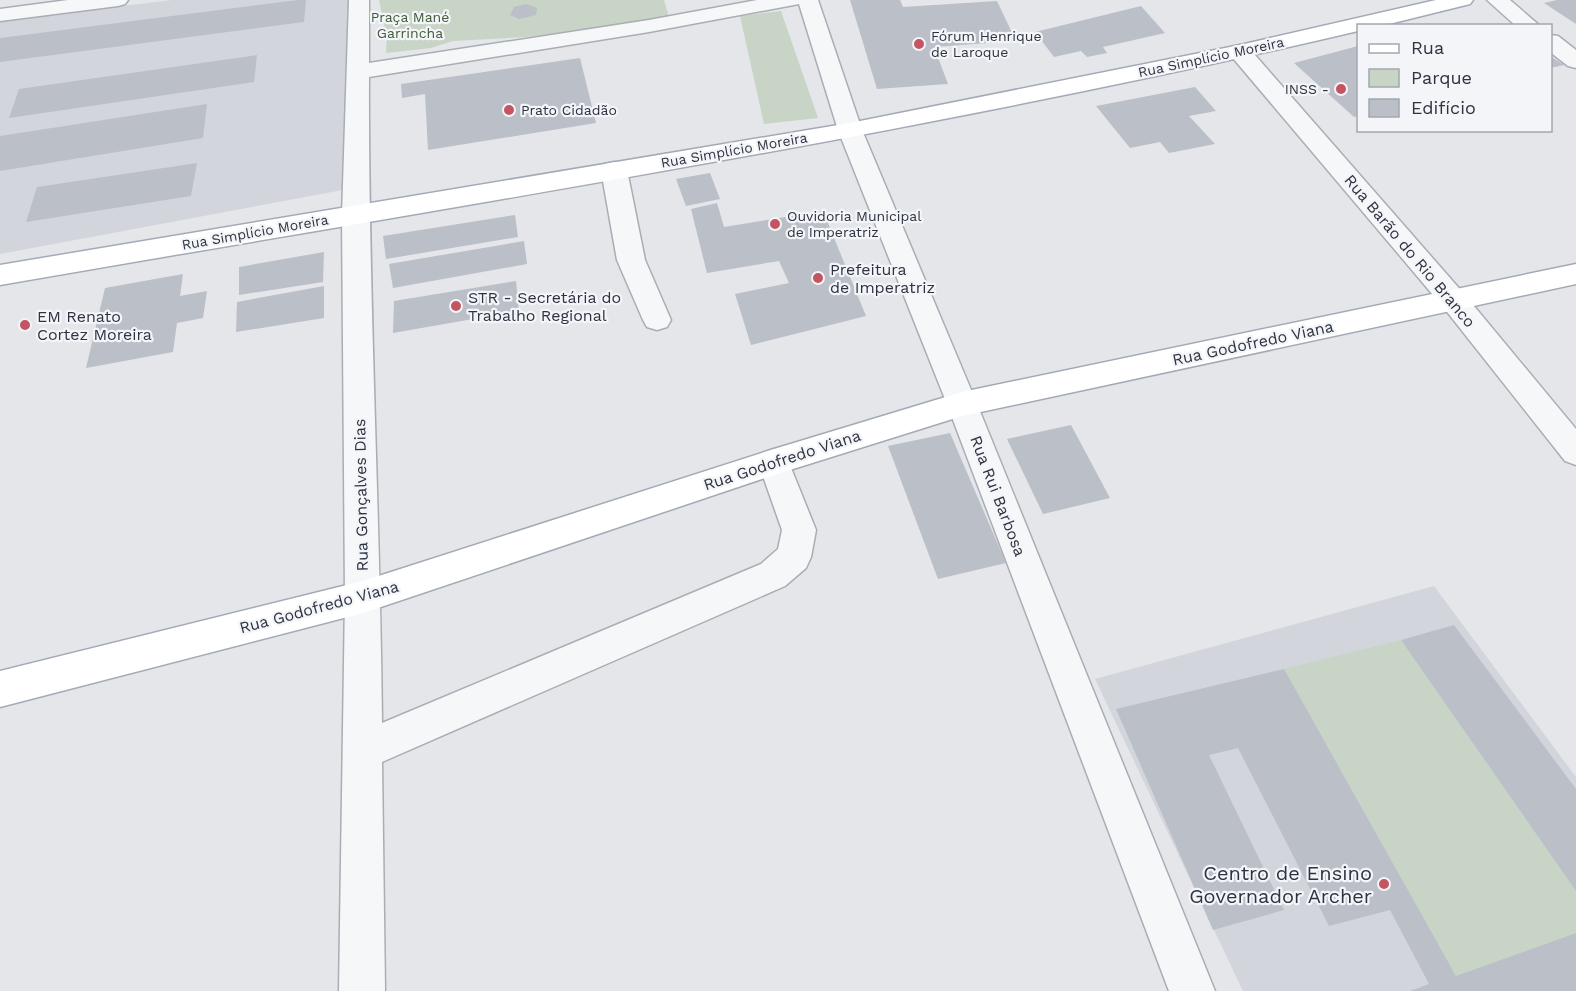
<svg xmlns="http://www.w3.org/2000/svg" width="1576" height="991" viewBox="0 0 1576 991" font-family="'Work Sans',sans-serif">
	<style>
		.built { fill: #d2d5dc }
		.green { fill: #c8d4c5 }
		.building { fill: #bbbfc7 }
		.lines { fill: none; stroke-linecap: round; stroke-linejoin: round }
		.minor-casing { stroke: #a9adb4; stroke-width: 3 }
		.major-casing { stroke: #a4aab5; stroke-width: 3 }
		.minor { fill: #f6f7f9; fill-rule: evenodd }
		.major { fill: #fff; fill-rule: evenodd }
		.poi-dot { fill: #c45461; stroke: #f3f5f8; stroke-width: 2 }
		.labels { text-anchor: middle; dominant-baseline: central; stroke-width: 4.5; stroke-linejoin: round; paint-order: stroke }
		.far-park-label { font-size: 14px; fill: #405c3b; stroke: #f3f5f8 }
		.far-poi-label { font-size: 14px; fill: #2d3341; stroke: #f3f5f8; text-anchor: start }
		.far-street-label { font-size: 14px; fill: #2d3341; stroke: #f3f5f8 }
		.street-label { font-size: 16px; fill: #2d3341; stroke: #f3f5f8 }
		.poi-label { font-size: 16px; fill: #2d3341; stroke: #f3f5f8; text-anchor: start }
		.near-poi-label { font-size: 20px; fill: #2d3341; stroke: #f3f5f8; text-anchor: end }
	</style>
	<rect width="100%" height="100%" fill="#e4e6ea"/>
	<path class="built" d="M172,0H352L348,189L0,254V21Z
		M1434,586L1576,777V991H1243L1095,679Z"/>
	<path class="green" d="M379,0H664L670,21L526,37L453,41L431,48L386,53L387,38Z
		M781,11L818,118L764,124L740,16Z
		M1401,640L1576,891V933L1456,976L1284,669Z"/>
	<path class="building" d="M298,0H306L304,22L0,62V38Z
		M850,0H900L903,7L997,1L1016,41L934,47L948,84L877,89Z
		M1557,0H1576V24L1544,3Z
		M526,4L537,8L536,15L519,19L510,15L514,7Z
		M1141,6L1165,33L1103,47L1107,53L1087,57L1081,51L1054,57L1035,32Z
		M1358,46V116L1354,117L1294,63Z
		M257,55L254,82L9,118L19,89Z
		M1550,56L1564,65L1550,68Z
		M580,58L596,123L428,150L425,94L402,98L401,84Z
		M1195,87L1216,111L1189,116L1215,144L1169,153L1160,142L1130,148L1096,106Z
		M207,104L203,138L0,171V136Z
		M197,163L191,196L26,222L37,187Z
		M710,173L720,199L686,206L676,179Z
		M717,203L724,227L823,211L866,316L751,345L735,294L789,283L779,261L707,273L691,209Z
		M515,215L518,237L386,259L383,236Z
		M524,241L527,264L393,288L389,264Z
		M324,252L323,282L239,295V267Z
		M183,274L180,296L207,291L203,318L177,323L173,352L86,368L105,288Z
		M516,281L519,311L393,333L394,301Z
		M324,286V318L236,332L237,302Z
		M1071,425L1110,498L1043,514L1007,439Z
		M950,433L1006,563L938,579L888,446Z
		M1454,625L1576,789V891L1401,640Z
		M1284,669L1456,976L1576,933V991H1410L1429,984L1390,910L1329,926L1238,748L1209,755L1284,910L1213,930L1116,709Z"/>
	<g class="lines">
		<defs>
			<path id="minor" d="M68,0H128L125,4L118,6L0,21V9Z
				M349,0H369V63L649,20L757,0H818L862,130L977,404L1215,991H1169L947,404L838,130L799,4L649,32L369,77C368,292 380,507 382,723L761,564L778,549L782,530L758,462L763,453L774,449L785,453L816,530L811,557L806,568L785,586L382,762L385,991H339L345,597L342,215Z
				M1487,0H1510L1540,26H1516Z
				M1550,35L1558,36L1576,50V68L1568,66L1550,52Z
				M1240,45L1248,47L1464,294L1576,429V465L1565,461L1444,308L1232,57L1229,52L1232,47Z
				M614,162L623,164L627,170L645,260L671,320L667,327L657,330L647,327L643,320L617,260L601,170L605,164Z"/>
			<path id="major" d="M1436,0H1473L1470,4L1381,26H1358V31C910,136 454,206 0,285V265L850,123L1240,45Z
				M1576,264V284L962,416L774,475L363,613L0,707V671L363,581L774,449L962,392Z"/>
		</defs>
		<use href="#minor" class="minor-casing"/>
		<use href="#major" class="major-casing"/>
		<use href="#minor" class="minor"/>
		<use href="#major" class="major"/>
	</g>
	<g class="poi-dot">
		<circle cx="919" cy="44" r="6"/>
		<circle cx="1341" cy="89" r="6"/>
		<circle cx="509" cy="110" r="6"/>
		<circle cx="775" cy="224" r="6"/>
		<circle cx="818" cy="278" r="6"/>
		<circle cx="456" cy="306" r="6"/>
		<circle cx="25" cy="325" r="6"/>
		<circle cx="1384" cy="884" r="6"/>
	</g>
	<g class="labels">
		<g class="far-park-label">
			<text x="410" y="17">Praça Mané<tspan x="410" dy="16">Garrincha</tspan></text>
		</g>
		<g class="far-poi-label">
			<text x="931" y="36">Fórum Henrique<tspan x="931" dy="16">de Laroque</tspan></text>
			<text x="1329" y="89" text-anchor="end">INSS -</text>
			<text x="521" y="110">Prato Cidadão</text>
			<text x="787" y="216">Ouvidoria Municipal<tspan x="787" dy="16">de Imperatriz</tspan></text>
		</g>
		<g class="far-street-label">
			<text transform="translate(1211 57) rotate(-12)">Rua Simplício Moreira</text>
			<text transform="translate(734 150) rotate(-10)">Rua Simplício Moreira</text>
			<text transform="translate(255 232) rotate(-10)">Rua Simplício Moreira</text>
		</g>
		<g class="street-label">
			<text transform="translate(1410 251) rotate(50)">Rua Barão do Rio Branco</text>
			<text transform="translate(1253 343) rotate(-12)">Rua Godofredo Viana</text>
			<text transform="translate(782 460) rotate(-18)">Rua Godofredo Viana</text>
			<text transform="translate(361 495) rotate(-91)">Rua Gonçalves Dias</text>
			<text transform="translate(998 496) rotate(69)">Rua Rui Barbosa</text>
			<text transform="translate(319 607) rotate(-15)">Rua Godofredo Viana</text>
		</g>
		<g class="poi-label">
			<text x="830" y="269">Prefeitura<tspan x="830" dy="18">de Imperatriz</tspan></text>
			<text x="468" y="297">STR - Secretária do<tspan x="468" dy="18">Trabalho Regional</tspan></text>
			<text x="37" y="316">EM Renato<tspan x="37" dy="18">Cortez Moreira</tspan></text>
		</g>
		<g class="near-poi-label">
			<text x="1372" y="873">Centro de Ensino<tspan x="1372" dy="23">Governador Archer</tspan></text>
		</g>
	</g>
	<rect x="1357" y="24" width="195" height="108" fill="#f3f5f8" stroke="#a4a7af" stroke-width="1.5"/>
	<rect x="1369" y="44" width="30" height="9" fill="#ffffff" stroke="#a4a7af" stroke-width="1.5"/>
	<text x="1411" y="54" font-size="18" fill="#2d3341">Rua</text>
	<rect x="1369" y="69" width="30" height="18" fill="#c8d4c5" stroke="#a4a7af" stroke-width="1.5"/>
	<text x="1411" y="84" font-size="18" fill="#2d3341">Parque</text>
	<rect x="1369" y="99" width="30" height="18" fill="#bbbfc7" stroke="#a4a7af" stroke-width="1.5"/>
	<text x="1411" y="114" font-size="18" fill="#2d3341">Edifício</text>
</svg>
